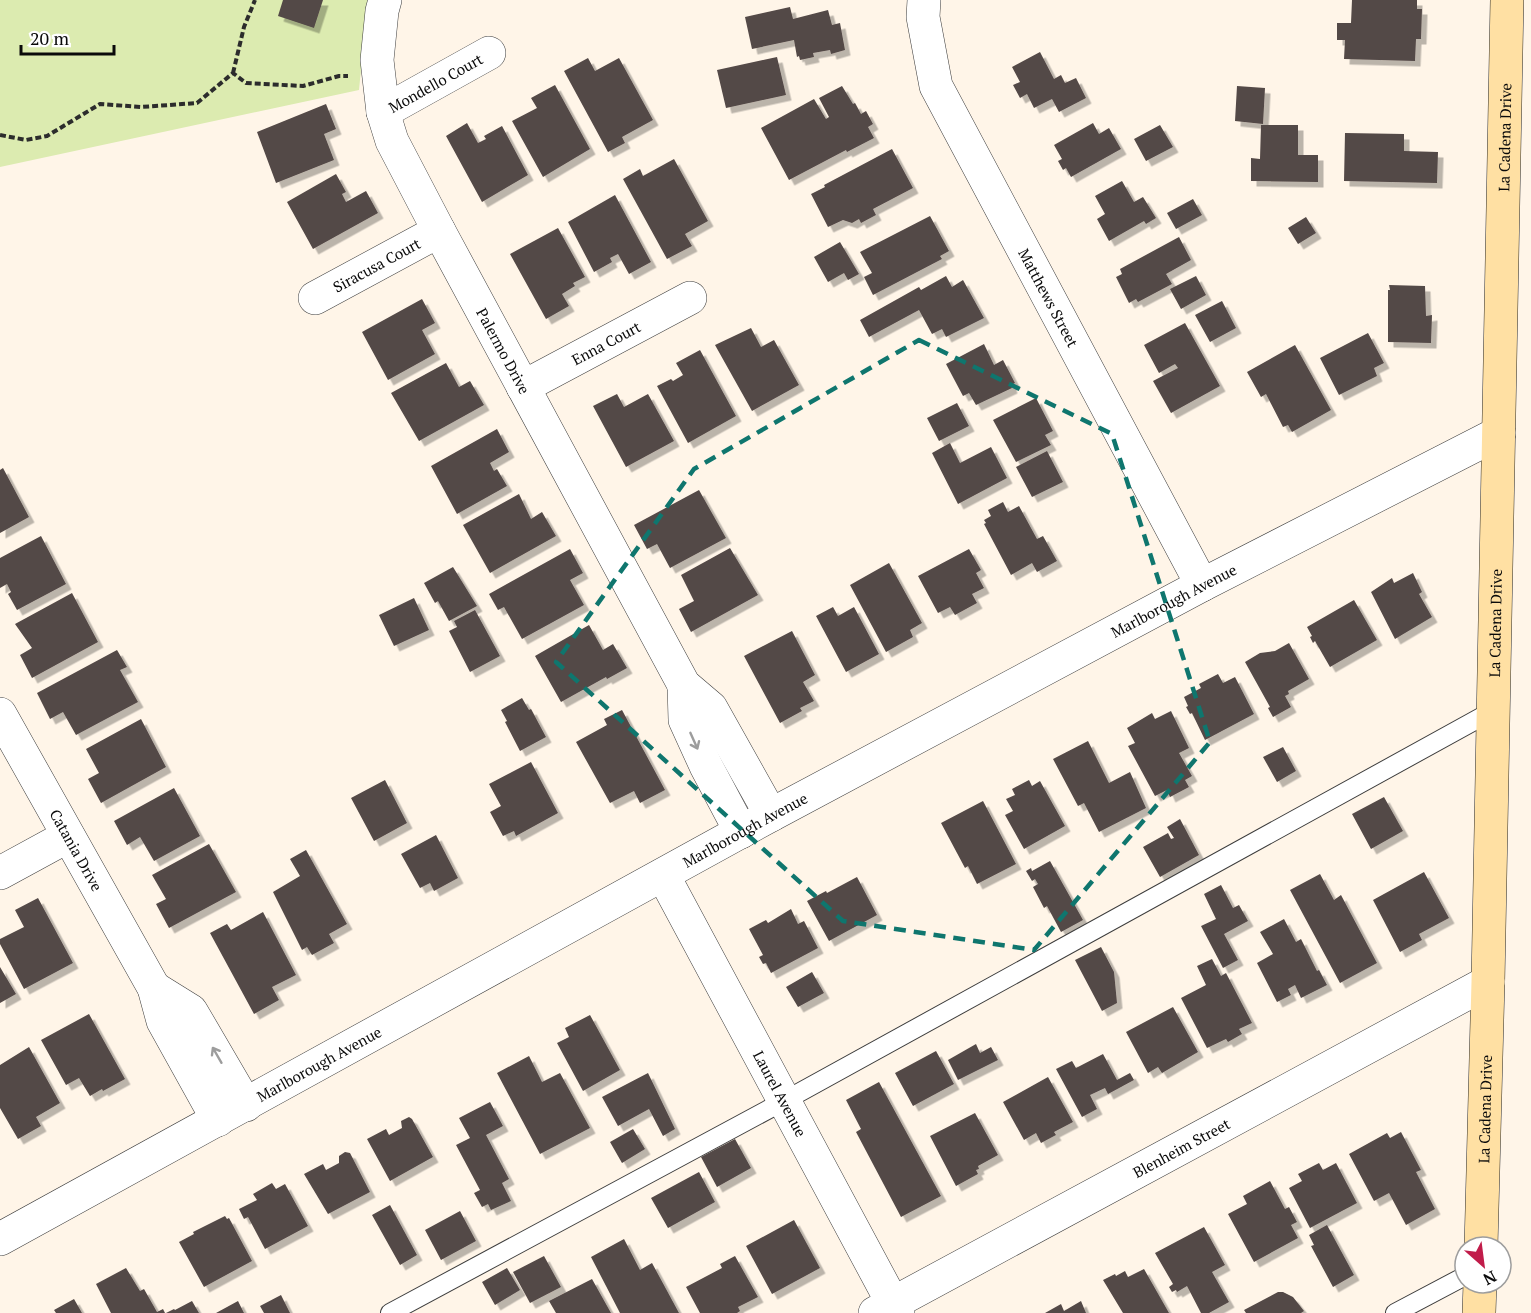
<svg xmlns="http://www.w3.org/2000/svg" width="1531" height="1313" viewBox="0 0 1531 1313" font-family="'PT Serif',serif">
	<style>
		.grass { fill: #dcebb0 }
		.building { fill: #534846; filter: url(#shadow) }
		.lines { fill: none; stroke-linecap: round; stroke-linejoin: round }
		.lane-casing { stroke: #3d3d3d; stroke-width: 20 }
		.street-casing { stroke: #3d3d3d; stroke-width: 34 }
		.secondary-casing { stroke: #2c2c2c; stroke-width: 34 }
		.path { stroke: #2c2c2c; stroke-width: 4; stroke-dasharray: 6 3; stroke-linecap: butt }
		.lane { stroke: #fff; stroke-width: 18 }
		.street { stroke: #fff; stroke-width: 33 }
		.secondary { stroke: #ffe0a3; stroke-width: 33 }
		.oneway { stroke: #9d9d9d }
		.marked { fill: none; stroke: #0f766e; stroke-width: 4.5; stroke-dasharray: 12 8; stroke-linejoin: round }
		.labels { text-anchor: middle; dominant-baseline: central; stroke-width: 6; stroke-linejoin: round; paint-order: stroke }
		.street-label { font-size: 15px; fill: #0a0a0a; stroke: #fff }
	</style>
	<defs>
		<filter id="shadow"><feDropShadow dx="5.5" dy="5.5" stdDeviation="0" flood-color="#0004"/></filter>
	</defs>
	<rect width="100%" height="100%" fill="#fff5e8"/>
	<path class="grass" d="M0,0H368L359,90L0,167Z"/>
	<path class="building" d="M283,0H323L314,28L278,16Z
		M1352,0H1417V9H1422L1421,39H1416L1415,61L1344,59L1345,40H1337V23H1351Z
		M790,7L793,19L828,10L832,25L840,23L845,50L831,54L830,50L813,53L814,57L800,60L799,56L797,57L794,40L752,49L745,17Z
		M1040,52L1054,79L1061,75L1065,83L1076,78L1086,98L1059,112L1052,99L1034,108L1027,94L1020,98L1013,85L1020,82L1012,67Z
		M777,57L786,95L726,108L717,70Z
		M588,58L595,71L619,58L653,120L622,137L625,143L608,152L564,71Z
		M555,85L590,149L543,177L512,121L537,108L531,98Z
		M842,86L853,104L855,103L861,114L866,111L873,124L868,127L874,138L847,152L846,150L789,180L761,128L814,99L826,119L829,117L819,98Z
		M1237,86L1265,88L1263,124L1235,121Z
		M326,104L336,129L324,134L334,160L276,183L257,132Z
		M467,123L478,143L486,139L484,136L502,126L528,175L482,202L446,136Z
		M1093,123L1099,134L1109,128L1121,149L1071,177L1066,168L1063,170L1058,161L1062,159L1054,145Z
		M1160,125L1173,147L1146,161L1134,139Z
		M1261,125H1298V155H1318V182L1251,181V158L1260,159Z
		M1345,133L1404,134V151L1438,152L1437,183L1344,181Z
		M892,149L913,188L873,209L876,215L861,223L859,219L852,223L843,220L828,227L811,194L825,187L824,185Z
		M674,159L708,221L685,234L692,246L667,259L623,179L640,169L643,176Z
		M336,174L346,192L342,194L346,202L366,191L378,213L313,249L287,202Z
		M1122,181L1134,202L1143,197L1156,218L1146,224L1144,221L1109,241L1097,219L1105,214L1095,196Z
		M615,195L651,262L629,274L618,254L610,258L612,262L594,272L568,222Z
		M1193,199L1202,215L1176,229L1167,213Z
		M930,216L949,251L940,256L942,259L873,295L864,277L872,273L860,252Z
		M1306,217L1316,233L1298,244L1288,228Z
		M558,228L585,277L573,283L575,286L562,294L569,306L546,319L510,254Z
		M1179,237L1191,260L1166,274L1172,284L1138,302L1136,299L1129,303L1116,277L1122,274L1120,269Z
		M840,242L859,274L848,280L844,273L828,282L814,257Z
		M946,276L952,287L963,280L984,318L946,337L942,329L932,334L919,310L869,337L860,320L919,287L921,290Z
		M1196,276L1206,295L1181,309L1170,289Z
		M1389,285L1425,286L1426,316L1432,315L1431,343L1388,342V290H1390Z
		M422,299L435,323L422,330L435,354L388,380L362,332Z
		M1222,301L1236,328L1210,342L1195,315Z
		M1185,323L1220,386L1171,413L1153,381L1178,368L1175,364L1159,373L1144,345Z
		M751,328L761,347L774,340L799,385L752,411L715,345Z
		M1368,333L1384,363L1374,368L1377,376L1339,395L1320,358Z
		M984,344L994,365L1003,360L1015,383L1011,385L1012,388L976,405L969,393L963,396L946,364Z
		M1295,345L1331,410L1292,432L1288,425L1283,427L1266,394L1261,397L1247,372Z
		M700,350L736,416L688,443L657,386L671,379L673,381L683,375L676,363Z
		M446,363L459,387L470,381L484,405L419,441L391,393Z
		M617,394L624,407L648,394L674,441L626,467L593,406Z
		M1036,398L1053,431L1045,435L1051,445L1016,462L993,420Z
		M957,403L969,426L939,441L927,418Z
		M497,429L509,452L490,463L494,471L497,469L507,486L457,514L431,466Z
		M950,443L960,463L991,447L1007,478L958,504L932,453Z
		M1047,451L1063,482L1032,497L1016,467Z
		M3,468L29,517L0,533V470Z
		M699,490L726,538L670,568L657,544L647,549L634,525Z
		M519,494L531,519L542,512L556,536L490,573L463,525Z
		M1003,502L1008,512L1019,506L1037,539L1043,536L1057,561L1037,572L1032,563L1011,575L984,524L986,523L984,520L991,516L988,510Z
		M41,536L66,584L17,610L8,594L11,592L7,584L0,588V558Z
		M730,548L758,595L691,632L679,609L694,601L681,575Z
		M570,549L583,573L570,580L584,605L522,639L504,607L498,610L489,594Z
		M969,549L981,570L976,573L984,588L972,594L977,603L955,615L950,607L938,613L918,576Z
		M889,563L922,623L910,630L913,637L886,652L850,585Z
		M453,567L477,606L449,621L438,601L435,603L424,583Z
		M1413,573L1422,592L1419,594L1432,617L1395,639L1371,592L1392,578L1394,583Z
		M72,593L98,642L32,678L20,655L32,648L15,624Z
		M414,598L429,630L394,646L379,615Z
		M1354,600L1377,640L1330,667L1315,641L1313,643L1310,637L1312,636L1307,627Z
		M833,607L838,616L854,607L879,654L846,672L816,616Z
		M475,610L500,656L470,672L449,631L457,627L454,621Z
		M589,625L603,650L613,644L627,668L607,679L606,677L561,702L535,656Z
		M792,631L815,675L803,682L814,701L800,708L802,711L780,723L744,656Z
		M1289,643L1309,679L1288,691L1289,694L1285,696L1291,707L1273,717L1268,708L1270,707L1245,662L1260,653L1275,651Z
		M117,650L127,667L120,670L138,702L76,735L63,712L50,719L37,693Z
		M1218,674L1223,683L1235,677L1254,714L1205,740L1192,713L1190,714L1186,707L1188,706L1184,697L1201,688L1199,684Z
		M522,698L529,710L531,709L546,737L520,751L505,722L507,721L501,710Z
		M622,710L665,790L640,803L634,791L610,803L576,742L607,725L604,719Z
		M1171,711L1189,748L1179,753L1192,776L1185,780L1189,787L1170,797L1167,790L1155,796L1128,746L1135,743L1127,728L1152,713L1155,719Z
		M141,719L166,767L101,803L88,779L99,773L86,749Z
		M1088,741L1109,783L1130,772L1146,808L1099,832L1084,803L1078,806L1053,759Z
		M1283,747L1296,771L1277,782L1263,757Z
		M531,762L558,813L516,836L514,831L503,836L490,812L501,806L489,784Z
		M385,780L407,823L374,841L351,798Z
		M1029,780L1032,786L1040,781L1065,826L1024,849L1005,815L1013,811L1006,799L1015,795L1012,789Z
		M174,788L200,836L154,861L140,837L127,845L114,821Z
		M1384,797L1403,831L1371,849L1352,814Z
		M983,801L1016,864L977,884L968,866L965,868L941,823Z
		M1180,819L1199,855L1160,877L1143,847L1168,833L1171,839L1174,838L1167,827Z
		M436,835L458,878L434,891L430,883L420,888L401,854Z
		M209,844L236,892L169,928L156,904L166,899L152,875Z
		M306,850L347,924L329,934L334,943L312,955L307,947L302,950L273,892L300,876L290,859Z
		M1050,861L1083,920L1061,932L1047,906L1044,908L1033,887L1038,884L1035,879L1032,881L1026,871L1031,868L1032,871Z
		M1424,872L1449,918L1419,934L1422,940L1400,952L1373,900Z
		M1320,874L1334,900L1341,895L1377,963L1340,983L1290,890Z
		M857,877L877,915L829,941L807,901L826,891L827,893Z
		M1221,885L1233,908L1239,905L1248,921L1224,934L1238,960L1223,968L1201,926L1216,919L1204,894Z
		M38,898L73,963L24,989L0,944V939L24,927L15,910Z
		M791,909L798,924L804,921L818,948L771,973L766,963L763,964L759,957L763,955L749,929L766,920L768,923Z
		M263,912L296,975L272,987L279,1000L254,1014L210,933L227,924L231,930Z
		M1284,919L1296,942L1301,939L1317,971L1319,970L1327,985L1301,998L1295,985L1288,989L1291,995L1277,1002L1257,963L1273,954L1260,932Z
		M1101,947L1114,972L1117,1003L1102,1011L1075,960Z
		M1212,959L1221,976L1226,973L1252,1023L1239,1029L1242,1034L1228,1042L1226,1039L1207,1048L1181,998L1206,985L1197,966Z
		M0,967L16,994L0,1003Z
		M812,972L824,993L798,1007L786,987Z
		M1173,1007L1198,1052L1162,1073L1158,1067L1148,1073L1126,1032Z
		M89,1014L125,1079L103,1091L102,1089L90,1096L79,1078L66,1085L41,1040Z
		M590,1015L620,1070L583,1091L557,1043L569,1037L565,1028Z
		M976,1044L980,1053L991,1047L998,1060L958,1080L948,1060Z
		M29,1047L60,1103L36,1117L41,1126L18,1139L0,1108V1065Z
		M936,1051L954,1084L913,1106L895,1073Z
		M1103,1054L1117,1080L1130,1073L1134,1080L1108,1094L1105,1088L1090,1095L1097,1109L1082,1117L1056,1069L1072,1061L1076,1068Z
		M529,1056L542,1082L560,1073L590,1128L540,1154L497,1073Z
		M648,1073L675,1129L663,1136L649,1109L618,1126L602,1097Z
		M1048,1077L1073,1122L1054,1132L1056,1135L1041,1143L1036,1133L1024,1140L1003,1102Z
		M879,1082L941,1196L901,1217L856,1132L861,1129L846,1100Z
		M490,1102L503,1126L486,1135L509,1179L502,1183L511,1201L491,1210L488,1204L482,1207L474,1193L480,1190L456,1145L470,1138L459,1118Z
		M975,1113L998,1155L978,1166L979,1169L976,1170L978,1174L956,1186L930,1136Z
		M409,1117L412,1119L433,1157L390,1181L367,1139L386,1129L389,1135L402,1128L401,1121Z
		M633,1129L645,1149L622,1163L610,1142Z
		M1401,1132L1421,1170L1416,1172L1435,1209L1406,1225L1389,1193L1374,1201L1349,1154L1387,1133L1390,1138Z
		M735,1139L751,1168L717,1187L701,1157Z
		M345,1152L350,1153L370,1192L328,1214L304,1174L323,1164L326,1170L339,1163V1156Z
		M1319,1163L1323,1170L1336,1163L1357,1203L1310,1228L1289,1188L1302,1181L1298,1174Z
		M699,1172L715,1202L668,1228L651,1198Z
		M1270,1181L1285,1209L1289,1207L1297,1222L1291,1225L1298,1238L1254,1262L1228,1214L1247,1204L1243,1196Z
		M272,1183L276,1189L285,1184L308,1226L265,1249L248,1217L244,1219L239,1209L257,1200L253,1194Z
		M390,1205L417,1255L400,1265L372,1215Z
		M460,1211L476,1241L441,1260L425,1230Z
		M225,1216L227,1219L229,1218L252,1261L204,1287L179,1242L194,1234L193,1232Z
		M794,1220L820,1268L772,1294L746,1246Z
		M1327,1225L1354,1275L1333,1287L1311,1246L1314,1245L1309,1235Z
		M1204,1227L1225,1265L1212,1272L1229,1302L1209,1313H1201L1187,1286L1177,1292L1176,1290L1172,1292L1169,1287L1173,1284L1155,1253Z
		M624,1239L640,1270L652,1263L679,1313H620L591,1257Z
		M544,1256L561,1287L530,1303L513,1272Z
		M735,1256L758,1297L738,1307L740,1311L737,1313H700L686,1287L722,1268L720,1264Z
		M126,1268L140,1291L144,1289L157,1312L163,1309L165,1313H111L96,1284Z
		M507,1268L520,1290L495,1305L482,1282Z
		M1144,1269L1169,1313H1123L1103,1280L1115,1274L1116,1276L1125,1271L1128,1277Z
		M592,1279L611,1313H556L549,1301Z
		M1278,1292H1283L1293,1297L1304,1311L1301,1313H1246L1244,1310Z
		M281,1295L290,1313H264L260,1306Z
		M74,1299L82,1313H56L54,1310Z
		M192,1301L199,1313H166L174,1309L175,1310Z
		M238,1301L244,1313H216Z
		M1081,1301L1086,1313H1045L1061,1304L1064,1311Z"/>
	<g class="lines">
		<defs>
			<path id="lane" d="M390,1313L784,1101L1494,710
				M1395,1313L1465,1276"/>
			<g id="street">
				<path id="s1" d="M385,0L382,11L377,60L383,112L392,141L439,231L684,685L711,708L771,815"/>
				<path id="s2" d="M924,0L923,17L936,86L1202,585"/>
				<path id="s3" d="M383,112L489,53"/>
				<path id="s4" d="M315,298L439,231"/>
				<path id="s5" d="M523,387L690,298"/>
				<path d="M684,685L685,720L706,766L741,832"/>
				<path id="s6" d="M0,714L154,988L163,1021L218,1120"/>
				<path d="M0,873L68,836"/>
				<path id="s7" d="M663,875L898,1313"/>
				<path d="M154,988L191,1011L246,1105"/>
				<path id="s8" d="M0,1239L771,815L1202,585L1499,433"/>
				<path id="s9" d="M875,1313L1488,982"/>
			</g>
			<g id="secondary">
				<path id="s10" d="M1481,1247L1488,982L1507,0"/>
				<path d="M1479,1313L1480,1283"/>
			</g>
		</defs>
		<use href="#lane" class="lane-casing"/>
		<use href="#street" class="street-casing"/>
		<use href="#secondary" class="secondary-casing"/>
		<path class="path" d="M233,73L244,27L255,0
			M0,135L26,140L47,136L100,104L141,107L197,103L233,73L246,83L303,86L339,76H348"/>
		<use href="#lane" class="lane"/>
		<use href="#street" class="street"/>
		<use href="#secondary" class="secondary"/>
	</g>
	<defs><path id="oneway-shaft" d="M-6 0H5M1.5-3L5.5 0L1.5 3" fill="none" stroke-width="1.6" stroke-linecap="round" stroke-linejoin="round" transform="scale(1.5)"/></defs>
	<g class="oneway">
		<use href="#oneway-shaft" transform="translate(694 741) rotate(66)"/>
		<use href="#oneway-shaft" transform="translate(217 1055) rotate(-120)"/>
	</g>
	<path class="marked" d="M919,340L1112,434L1210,742L1034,950L843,921L556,662L694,469Z"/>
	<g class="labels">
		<g class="street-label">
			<text stroke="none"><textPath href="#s3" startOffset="60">Mondello Court</textPath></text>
			<text stroke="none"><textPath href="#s10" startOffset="1110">La Cadena Drive</textPath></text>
			<text stroke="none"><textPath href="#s4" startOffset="70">Siracusa Court</textPath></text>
			<text stroke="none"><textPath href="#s2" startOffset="327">Matthews Street</textPath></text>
			<text stroke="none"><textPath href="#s5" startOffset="94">Enna Court</textPath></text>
			<text stroke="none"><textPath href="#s1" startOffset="381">Palermo Drive</textPath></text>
			<text stroke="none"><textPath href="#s8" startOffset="1336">Marlborough Avenue</textPath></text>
			<text stroke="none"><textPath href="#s10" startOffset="624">La Cadena Drive</textPath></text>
			<text stroke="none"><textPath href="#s8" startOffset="850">Marlborough Avenue</textPath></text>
			<text stroke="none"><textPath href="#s6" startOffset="156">Catania Drive</textPath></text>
			<text stroke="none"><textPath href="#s8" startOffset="364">Marlborough Avenue</textPath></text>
			<text stroke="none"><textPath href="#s7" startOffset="248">Laurel Avenue</textPath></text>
			<text stroke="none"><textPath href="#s10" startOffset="138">La Cadena Drive</textPath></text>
			<text stroke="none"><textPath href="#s9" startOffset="348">Blenheim Street</textPath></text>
		</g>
	</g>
	<g transform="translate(1483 1265) rotate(152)"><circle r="28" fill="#ffffff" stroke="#9d9d9d" stroke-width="1.5"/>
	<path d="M0-4.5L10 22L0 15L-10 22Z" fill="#c11c4a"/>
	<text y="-9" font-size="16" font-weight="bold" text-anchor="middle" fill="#0a0a0a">N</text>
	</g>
	<path d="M21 45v9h93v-9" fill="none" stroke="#0a0a0a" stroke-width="3"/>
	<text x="30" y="45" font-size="18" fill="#0a0a0a" stroke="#ffffff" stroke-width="4.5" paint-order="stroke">20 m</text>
</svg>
